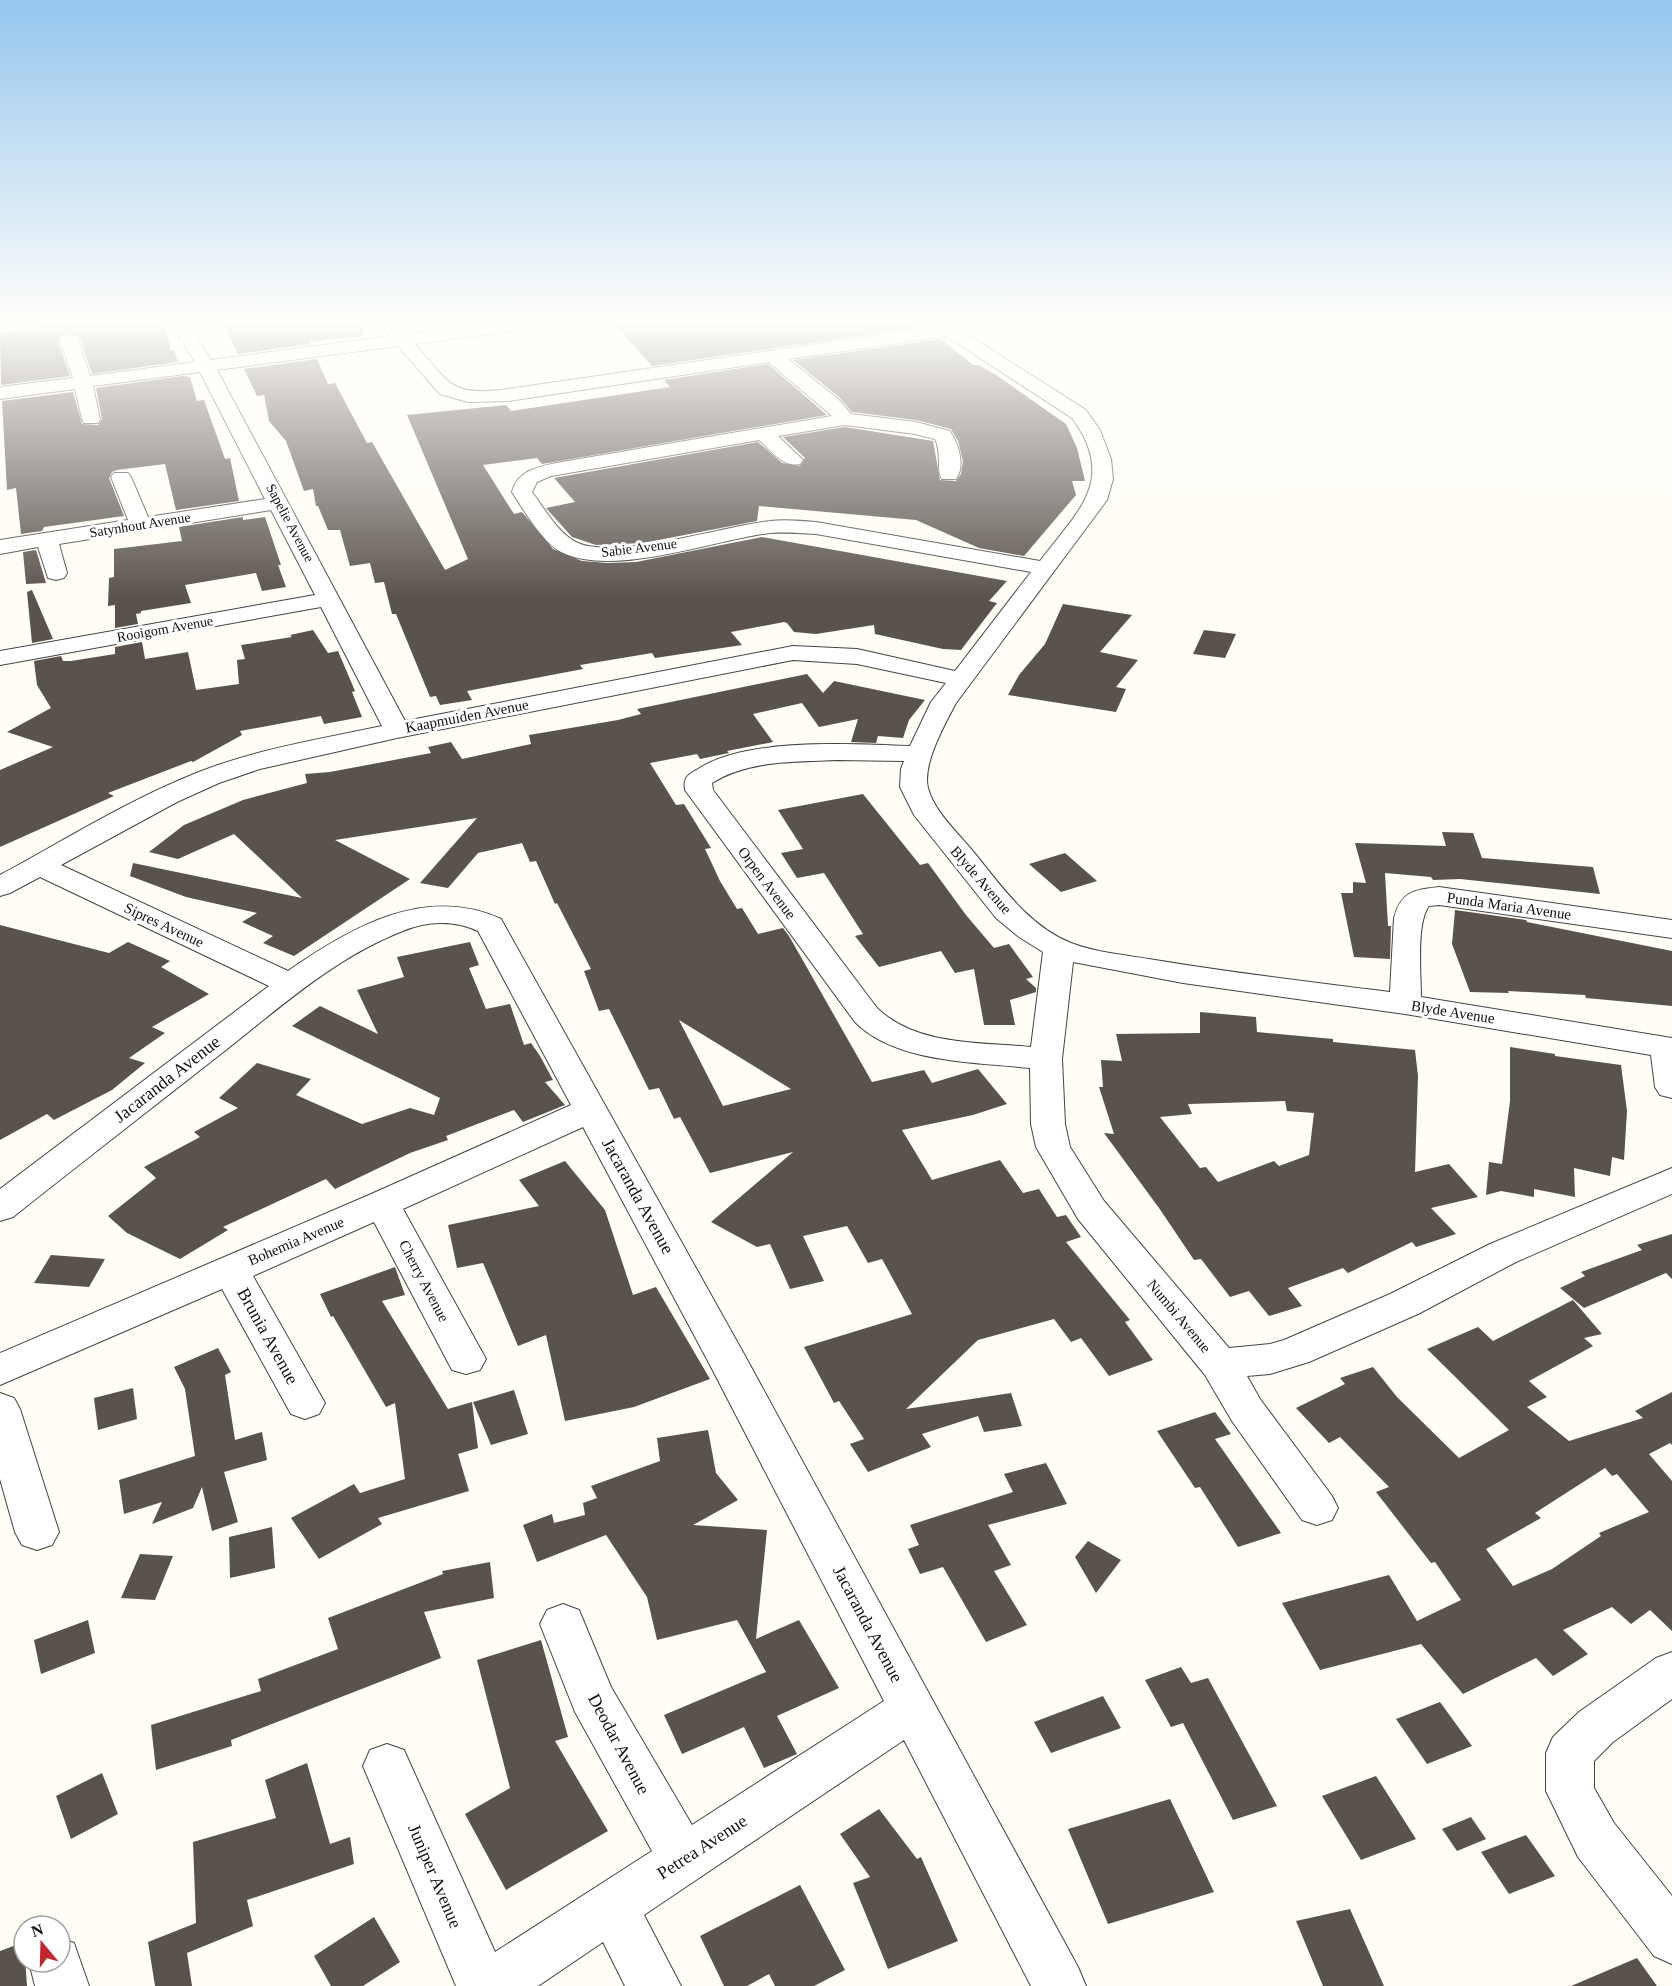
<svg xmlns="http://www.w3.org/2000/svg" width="1672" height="1986" viewBox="0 0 1672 1986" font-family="'Times New Roman',serif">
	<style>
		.building { fill: #5a524d; fill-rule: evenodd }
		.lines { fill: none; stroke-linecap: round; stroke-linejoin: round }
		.street-casing { stroke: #444; stroke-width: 2 }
		.street { fill: #fff; fill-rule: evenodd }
		.labels { text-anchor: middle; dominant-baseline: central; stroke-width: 6; stroke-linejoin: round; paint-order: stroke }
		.far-street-label { font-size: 14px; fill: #111; stroke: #fff }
		.street-label { font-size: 15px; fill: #111; stroke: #fff }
		.near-street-label { font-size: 18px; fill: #111; stroke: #fff }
	</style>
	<rect width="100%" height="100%" fill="#fffdf5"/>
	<path class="building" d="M70,320H163L171,350H174L178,362L92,374L80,339L75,334H63L58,341L70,376L1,385L0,333Z
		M222,320H362L363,336L309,342L311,344L238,354Z
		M611,320H709L713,323L755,320L761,325L801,320H828L834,325L875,320H917L925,326L652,366Z
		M941,339L973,365H979L996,375L1066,424L1077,448L1085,481H1072L1076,495L1024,556L979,548L916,520L759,506L757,521L643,543L596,545L572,537L546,508L575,502L554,478L758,442L782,463L800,466L805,458L783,437L845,427L933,441L940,480L956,481L961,474L963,461L958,441L951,429L916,420L852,412L839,397L793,360Z
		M317,359L328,384L335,383L367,443L372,442L445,570L468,559L407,415L506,405L511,411L670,387L664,380L768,364L827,415L542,464L537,458L483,465L514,514L522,512L553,549L582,561L608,563L636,562L762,537L1007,581L989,601L997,603L961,650L943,649L875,634L874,625L816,634L794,632L787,623L784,622L731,632L742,645L655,658L652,653L580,665L583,669L467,691L472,700L440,705L436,696L430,697L396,614H392L384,582L375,583L370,563L350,566L340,530H328L318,506H316L313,489L304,491L286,441L269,421L264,395L257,396L244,369Z
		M183,376L190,377L197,401L204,400L225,459L230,458L239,501L176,510L165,464L117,470L112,472L109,478L124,516L44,527L42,531L21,534L16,488L7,490L2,401L73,392L82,424L98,425L102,419L96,388Z
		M243,517V520L265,517L281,565H278L286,587L262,591L256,573L185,585L191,603L141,611V613L136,614L138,624L115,628V605L108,606L109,578L114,577V549L182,541L179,527Z
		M36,550L46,583L26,584L23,552Z
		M32,590L53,639L32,643L27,592Z
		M1063,604L1132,615L1100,652L1138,660L1116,687L1126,689L1116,712L1008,695L1019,675L1045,644Z
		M313,630L328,653L338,651L355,691L352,692L362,717L324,724L321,716L240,731L242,735L193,762L191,761L108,793L114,796L0,847V770L53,747L7,732L51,708L37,685L34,661L61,656L63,661H71L115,654V647L142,642L145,659L188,652L196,690L239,684L237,660L245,659L241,645L292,637L290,635Z
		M1204,630L1236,634L1225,658L1193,654Z
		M807,674L823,693L834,681L925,700L909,720L903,738L878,736L876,743L851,742L858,719L819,727L802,703L753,714L773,742L727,751L729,753L700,759L697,754L650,763L676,805L684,804L711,848L705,849L720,881L737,909L742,908L758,934L783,928L789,936L872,1082L924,1070L932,1083L978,1069L1007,1104L973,1115L902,1130L932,1180L1000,1160L1023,1193L1039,1189L1057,1217L1066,1215L1081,1237L1066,1242L1130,1320L1125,1322L1153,1360L1109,1376L1081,1338L1071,1342L1054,1319L978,1340L906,1409L1011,1393L1022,1426L984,1432L978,1416L922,1434L931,1447L868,1472L850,1444L864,1439L839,1401L834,1403L804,1347L912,1314L882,1259L868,1263L847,1226L803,1236L824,1281L790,1289L770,1244L757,1247L711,1222L793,1152L710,1173L680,1117L674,1119L659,1088L649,1090L609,1009L599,1011L584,971L591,969L557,903L555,904L536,861L530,862L522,843L478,853L448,888L420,883L477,818L335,840L410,879L294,956L263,943L273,936L242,922L257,913L186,897L130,876L133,863L302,898L234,834L178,859L149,852L184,825L243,800L307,783L305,774L330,772L431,753L428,747L451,742L462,759L531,744L529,735L618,720L641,714L637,709ZM679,1020L791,1089L723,1106Z
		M863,794L920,865L928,863L966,915L994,948L1009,944L1033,977L1026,979L1036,988V992L1010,1000L1015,1025H984L974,969L955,973L941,951L879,967L855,936L863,934L824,873L797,878L781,853L803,849L778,810Z
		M1442,832L1473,833L1482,858L1593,867L1600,894L1460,879L1433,880L1431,877L1385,873L1388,926H1391L1390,959L1354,957L1341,893H1353V882L1366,883L1355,843L1446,846Z
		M1065,853L1097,881L1061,892L1029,864Z
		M1455,910L1526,920L1527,922L1672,951V1006L1586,998L1585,995L1508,991L1509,993L1470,992L1452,944Z
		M0,925L109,953L128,942L170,961L161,967L209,994L152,1027L165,1033L129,1058L145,1063L112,1090L54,1120L47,1114L0,1140Z
		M470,942L479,965L469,968L486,1009L510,1004L524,1045L531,1043L540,1056L553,1080L545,1082L565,1105L523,1122L514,1110L446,1136L448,1140L410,1153L335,1189L326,1179L223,1227L228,1230L180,1259L127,1233L108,1216L156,1178L144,1167L200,1137L194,1132L238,1108L219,1098L257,1063L311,1079L296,1095L362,1124L410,1108L434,1115L440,1098L292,1026L320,1006L378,1034L357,990L404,977L397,957Z
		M1200,1012L1256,1017L1257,1032L1333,1039V1042L1415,1050L1418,1076L1415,1172L1449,1164L1478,1197L1431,1208L1456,1234L1416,1247L1412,1242L1348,1273L1343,1268L1288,1288L1302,1306L1269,1316L1249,1291L1230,1297L1201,1259L1194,1260L1159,1208L1104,1133L1114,1134L1099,1087H1103L1101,1060L1122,1061L1116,1034L1200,1033ZM1285,1101L1287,1111L1314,1113L1309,1155L1279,1166L1274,1161L1218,1182L1206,1167L1200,1168L1160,1117L1192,1114L1188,1104Z
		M1510,1047L1555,1054V1056L1621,1065L1627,1111L1624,1160L1612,1157L1610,1176L1574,1168L1575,1197L1534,1189V1197L1501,1191L1486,1195L1489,1162L1502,1164L1510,1101Z
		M565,1161L605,1210L633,1295L656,1287L710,1379L634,1407L565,1421L546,1335L518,1346L483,1263L457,1268L448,1225L539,1206L519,1180Z
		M1672,1234V1279L1666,1273L1584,1308L1560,1288L1585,1276L1581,1272L1642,1250L1637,1245Z
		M51,1255L105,1259L89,1287L34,1283Z
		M395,1267L405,1295L382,1301L448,1409L472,1402L478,1448L458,1454L469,1491L378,1518L382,1524L319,1559L291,1518L354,1484L360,1493L405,1479L395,1403L386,1407L333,1316L331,1317L320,1294Z
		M1573,1300L1602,1334L1584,1338L1593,1346L1529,1381L1547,1397L1527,1407L1569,1441L1643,1418L1635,1411L1672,1392V1445L1670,1443L1649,1454L1672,1481V1631L1650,1610L1631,1624L1612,1607L1563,1630L1588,1654L1553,1676L1536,1658L1463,1694L1421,1644L1320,1670L1282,1603L1389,1575L1417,1621L1461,1600L1435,1562L1431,1563L1376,1492L1389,1487L1340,1437L1329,1443L1296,1408L1345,1384L1340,1378L1373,1367L1397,1397L1459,1458L1509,1430L1427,1349L1478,1327L1493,1341ZM1605,1468L1612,1476L1617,1474L1649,1512L1599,1533L1601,1536L1552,1569L1513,1586L1486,1549L1541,1518L1535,1513Z
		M218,1348L231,1372L225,1375L235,1440L262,1432L267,1460L224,1472L238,1522L212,1531L202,1487L193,1508L152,1524L162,1502L124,1514L119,1480L195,1456L185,1389L174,1367Z
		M133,1388L137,1419L98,1430L94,1398Z
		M514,1390L528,1434L491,1445L473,1402Z
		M1215,1412L1231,1434L1215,1439L1281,1533L1238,1547L1200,1487L1195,1488L1157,1431Z
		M708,1430L716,1473L738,1500L693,1525L767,1530L756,1639L799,1620L839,1688L777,1716L797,1754L764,1768L744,1727L682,1754L664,1715L766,1672L737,1620L657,1640L647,1597L606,1535L537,1562L523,1525L552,1514L554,1523L585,1515L583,1503L597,1498L591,1486L660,1461L657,1438Z
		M1046,1463L1067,1504L988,1525L1011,1565L994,1571L1027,1625L986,1642L943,1567L920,1574L908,1549L919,1545L910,1525L1013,1492L1004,1474Z
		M272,1527L275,1568L230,1578L229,1537Z
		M1088,1541L1121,1560L1096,1593L1075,1557Z
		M140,1554L173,1556L155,1600L121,1598Z
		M490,1562L494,1598L424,1612L441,1658L231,1740L232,1746L156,1770L151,1725L261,1691L258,1679L338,1649L328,1618L443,1574L442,1571Z
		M88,1620L95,1653L41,1674L34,1640Z
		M541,1640L568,1737L555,1741L608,1831L506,1890L465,1814L510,1788L477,1660Z
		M1181,1667L1191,1683L1208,1678L1277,1806L1233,1820L1183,1723L1171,1727L1145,1680Z
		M1103,1696L1121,1728L1051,1753L1034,1722Z
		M1440,1702L1472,1746L1427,1764L1396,1719Z
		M307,1763L330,1844L350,1837L354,1864L247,1900L253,1926L187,1953L192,1986H155L148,1942L196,1923L193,1842L276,1818L265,1780Z
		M102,1773L118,1814L71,1839L56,1796Z
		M1376,1776L1416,1839L1361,1860L1322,1796Z
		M1170,1799L1214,1892L1108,1924L1068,1829Z
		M879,1809L917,1859L921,1857L958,1941L888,1969L853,1883L870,1877L840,1834Z
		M1471,1817L1486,1839L1457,1851L1442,1829Z
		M1526,1835L1555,1876L1509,1894L1481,1852Z
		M800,1885L845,1970L814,1986H775L769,1974L747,1986H724L700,1936Z
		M1350,1909L1384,1986H1323L1296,1921Z
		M374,1917L400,1962L363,1986H331L314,1956Z
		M24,1942L27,1986H0V1951Z
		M1637,1958L1657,1986H1571Z"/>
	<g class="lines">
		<defs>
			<path id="street" d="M0,320H41L33,325L0,328Z
				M169,320H185L211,360L390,336L377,320H394L407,334L517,320H562L560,324L554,325L415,344C450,384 450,397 508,389L934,327L926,320H945L1086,410L1100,430L1111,459L1113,479L1107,500L956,703C945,724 922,764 928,788C934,811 957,832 972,850C1000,884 1028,926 1071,943C1097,953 1128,955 1155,960C1233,973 1311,982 1390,992L1394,918C1401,891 1414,890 1439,887L1672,920V938L1439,905L1429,906C1416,923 1421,975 1421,997L1672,1038V1098L1660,1095L1655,1087L1651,1055L1405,1014L1183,983L1073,962L1062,1059L1065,1124L1070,1147L1104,1201L1229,1348L1270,1344L1284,1340L1390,1294L1490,1244L1672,1168V1194L1516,1262L1418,1314L1309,1362L1270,1374L1247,1376L1260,1399L1332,1496L1338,1508L1332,1520L1317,1525L1302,1520L1232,1421L1205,1375L1078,1219L1036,1147L1031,1124L1030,1068C975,1062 895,1063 855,1022L685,790C685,787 684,784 685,781C686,775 693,772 698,769C748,737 851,744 910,746L931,702L946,683L857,664L793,660L397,738L260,769L219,783L177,802L61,865L288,971C350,928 425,884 501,919L744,1354L1078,1967L1086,1986H1031L904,1740L644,1915L681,1986H625L603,1942L538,1986H456L363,1766L370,1750L387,1744L404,1750L495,1952L652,1851L575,1712L540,1624L547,1610L563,1604L579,1610L611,1687L692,1825L884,1701L710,1365L583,1127L403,1209L486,1359L480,1370L466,1374L452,1370L374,1222L253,1276L325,1403L319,1414L305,1419L291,1414L222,1289L0,1385V1353L369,1195L571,1105L478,931C454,920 427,921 403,931C335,957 278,1009 222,1053C152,1108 82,1162 13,1217L0,1221V1189L269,986L40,877L10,893L0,896V875C65,840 130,799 199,772C257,749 321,739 382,726L321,607L0,665V651L315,595L271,510L59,544L67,573L64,578L56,580L48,578L38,547L0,554V540L128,520L111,477L114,473H128L131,477L148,517L265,499L200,372L93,386L100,419L98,423H84L82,419L75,389L0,399V387L73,378L60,340L63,336H75L78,340L90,376L195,362ZM946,336L1072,418C1118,480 1077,512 1040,561L816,522C801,521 785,519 770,521C724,526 617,560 578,543C559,535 544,508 532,492L537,482L551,476L759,440C771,450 783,468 800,464L803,460L778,436L845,425L915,434L935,439C942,453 936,470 942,479H956C966,465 958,444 950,431L916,422L851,414L838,399L788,359ZM398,346L440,394L468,402L508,401L769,362L832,416L556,463C537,467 517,471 512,492C523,509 543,543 561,552C614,578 713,540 770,533C785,532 801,533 816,534L1031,572L955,671L857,649L793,646L405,721L217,370ZM837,760L904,761L901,769L900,787L914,815L996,918L1019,937L1043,952L1031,1047C980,1042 916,1046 877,1008L713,790L712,783C748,760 795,762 837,760Z
				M0,1393L14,1398L20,1409L59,1532L52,1545L37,1550L22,1545L15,1532L0,1479Z
				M1672,1652V1699L1613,1742L1594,1761V1788L1614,1823L1672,1896V1964L1654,1956L1578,1857L1546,1791V1753L1553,1737L1579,1712L1656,1658Z
				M60,1938L74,1943L89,1986H35L29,1962H60Z"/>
		</defs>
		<use href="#street" class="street-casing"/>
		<use href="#street" class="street"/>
	</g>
	<linearGradient id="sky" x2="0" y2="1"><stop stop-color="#95c6ee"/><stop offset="0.54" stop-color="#fffefa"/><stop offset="1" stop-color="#fffefa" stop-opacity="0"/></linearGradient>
	<rect width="1672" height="598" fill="url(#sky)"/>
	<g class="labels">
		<g class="far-street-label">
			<text transform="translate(290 523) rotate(62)">Sapelie Avenue</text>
			<text transform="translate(140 525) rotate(-9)">Satynhout Avenue</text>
			<text transform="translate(639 548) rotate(-7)">Sabie Avenue</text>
			<text transform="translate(165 629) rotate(-10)">Rooigom Avenue</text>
		</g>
		<g class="street-label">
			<text transform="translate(467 716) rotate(-11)">Kaapmuiden Avenue</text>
			<text transform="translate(981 880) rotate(49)">Blyde Avenue</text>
			<text transform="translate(767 883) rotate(53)">Orpen Avenue</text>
			<text transform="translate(1509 906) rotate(8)">Punda Maria Avenue</text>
			<text transform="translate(164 925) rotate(25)">Sipres Avenue</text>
			<text transform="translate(1453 1012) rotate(9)">Blyde Avenue</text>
			<text transform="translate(296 1241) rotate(-23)">Bohemia Avenue</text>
			<text transform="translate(424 1281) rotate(62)">Cherry Avenue</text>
			<text transform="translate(1179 1316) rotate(50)">Numbi Avenue</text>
		</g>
		<g class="near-street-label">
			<text transform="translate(167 1079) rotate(-38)">Jacaranda Avenue</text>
			<text transform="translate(638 1196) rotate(61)">Jacaranda Avenue</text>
			<text transform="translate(268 1336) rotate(61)">Brunia Avenue</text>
			<text transform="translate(868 1624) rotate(62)">Jacaranda Avenue</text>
			<text transform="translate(619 1744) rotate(62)">Deodar Avenue</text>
			<text transform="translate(702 1847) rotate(-33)">Petrea Avenue</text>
			<text transform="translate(435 1876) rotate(67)">Juniper Avenue</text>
		</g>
	</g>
	<g transform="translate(42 1944) rotate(341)"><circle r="28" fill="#ffffff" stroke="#a0a0a0" stroke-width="1.5"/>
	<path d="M0-4.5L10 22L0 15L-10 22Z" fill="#c4262e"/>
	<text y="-9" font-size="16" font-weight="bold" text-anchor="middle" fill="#111111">N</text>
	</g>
</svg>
